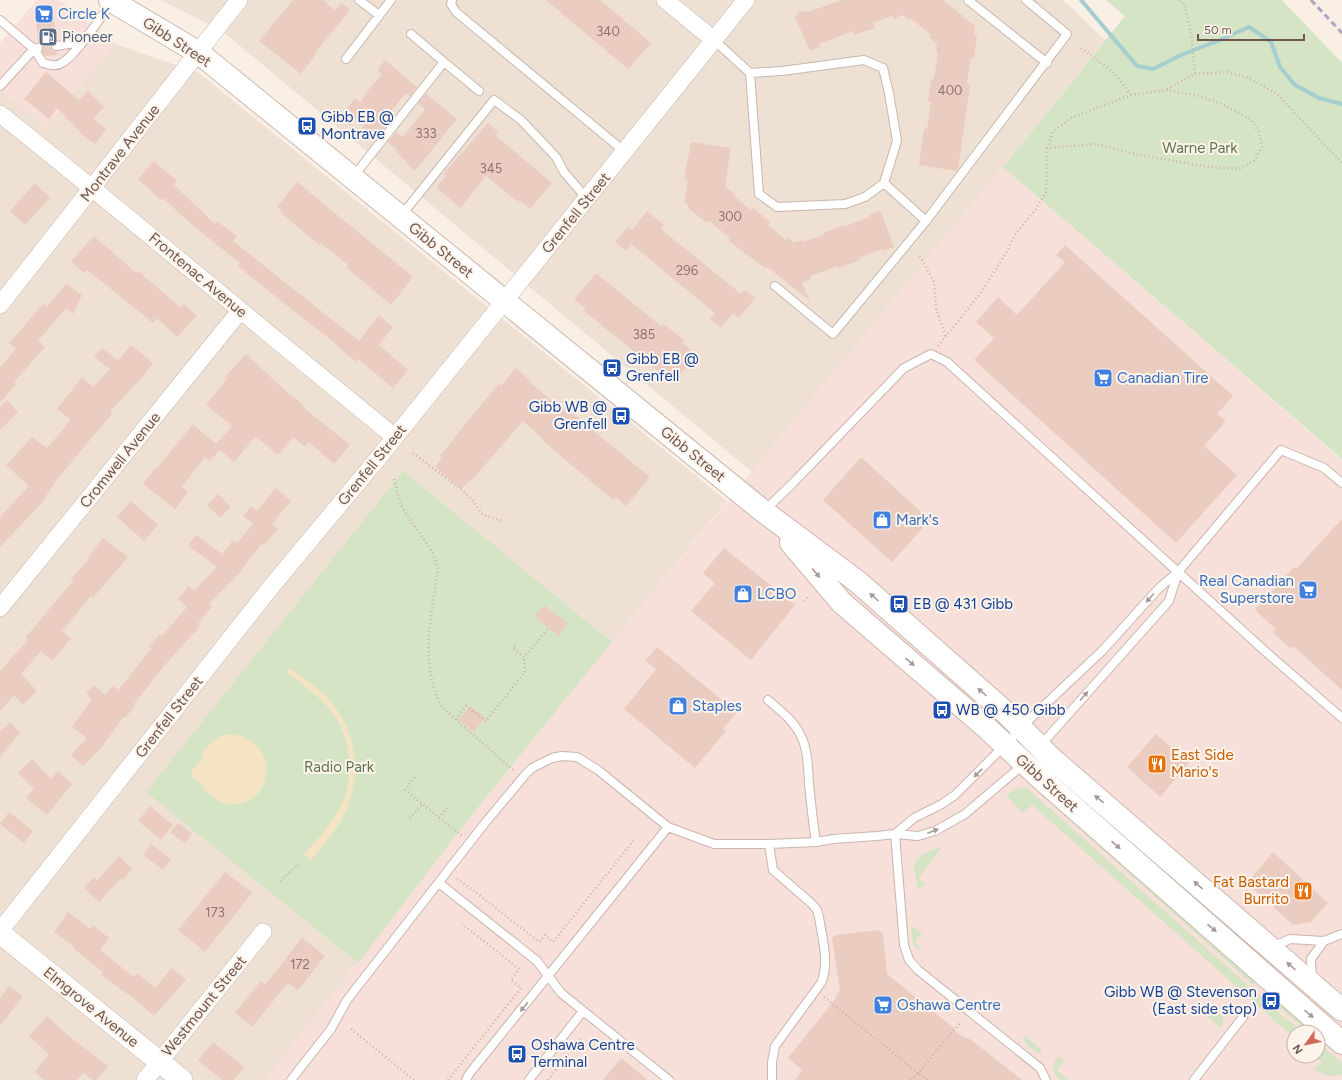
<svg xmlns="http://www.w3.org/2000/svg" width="1342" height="1080" viewBox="0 0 1342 1080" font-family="Figtree,sans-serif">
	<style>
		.residential { fill: #efe0d4 }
		.commercial { fill: #f8e0da; fill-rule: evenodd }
		.green { fill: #d5e4c5 }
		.sand { fill: #f4e4c4 }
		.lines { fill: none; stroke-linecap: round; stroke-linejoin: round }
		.stream { stroke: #a4ced0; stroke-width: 4 }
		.building { fill: #eaccc0 }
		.service-casing { stroke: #c8b6ad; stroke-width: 10 }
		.minor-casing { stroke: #c8b6ad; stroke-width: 18 }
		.tertiary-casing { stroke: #c8b6ad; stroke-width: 22 }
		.secondary-casing { stroke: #cdb8ad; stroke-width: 24 }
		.path { stroke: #cfb0a4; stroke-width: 2.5; stroke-dasharray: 1 3; stroke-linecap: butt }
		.service { stroke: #fff; stroke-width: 8 }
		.minor { stroke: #fff; stroke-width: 17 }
		.tertiary { stroke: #fff; stroke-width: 21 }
		.secondary { stroke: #fff; stroke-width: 22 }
		.rail { stroke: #b1a5c0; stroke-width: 3; stroke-dasharray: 6 4; stroke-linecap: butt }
		.oneway { fill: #a89a95 }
		.labels { text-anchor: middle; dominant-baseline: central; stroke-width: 4; stroke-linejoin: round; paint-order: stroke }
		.number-label { font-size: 13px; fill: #8d746a }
		.shop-label { font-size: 15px; fill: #366cbe; stroke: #fcf3ea; text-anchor: start }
		.service-label { font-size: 15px; fill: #4e5e75; stroke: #fcf3ea; text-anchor: start }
		.street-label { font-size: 15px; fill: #6e564e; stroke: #fcf3ea }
		.transit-label { font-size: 15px; fill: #164399; stroke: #fcf3ea; text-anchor: start }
		.park-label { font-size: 15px; fill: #5d784b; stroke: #fcf3ea }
		.food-label { font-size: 15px; fill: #c56008; stroke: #fcf3ea; text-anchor: start }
	</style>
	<rect width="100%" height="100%" fill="#f9efe5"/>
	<path class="residential" d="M161,0H1063L1105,40L1003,167L752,472L221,30Z
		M115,44L199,73L727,501L612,642L403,472L147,792L358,963L265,1080H0V90L46,127Z"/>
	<path class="commercial" d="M37,0H59L115,44L46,128L0,90V43Z
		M1003,167L1342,460V1080H265L467,821L612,642ZM1294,1032H1318V1056H1294Z"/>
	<path class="green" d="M1106,0H1282L1342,63V459L1003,167L1125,16Z
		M403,471L612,642L467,821L358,963L146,792Z
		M1031,785L1035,786L1258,980L1253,985L1038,792Z
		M1025,788L1028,789L1285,1018L1304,1032H1294V1038L1032,805L1025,812L1022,813C1016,807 1012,801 1006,795L1016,789Z
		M943,846L919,878L926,885L919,888L917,887L914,867L916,859L918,860L921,855Z
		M913,926L922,933L915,941L922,949H918L914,946L911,931Z
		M1274,994L1317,1032H1310L1287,1015L1270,999Z
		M1212,1005L1223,1016V1024L1222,1026L1219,1027L1204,1014L1210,1006Z
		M1025,1036L1043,1051L1039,1053C1033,1051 1025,1045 1023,1038Z
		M1318,1042L1342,1063V1075L1329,1076L1314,1070L1321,1062L1315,1056H1318Z
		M1059,1056L1064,1061L1057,1070L1069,1080H1059C1052,1073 1051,1064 1059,1056Z"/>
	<path class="sand" d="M290,668C302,677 315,686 326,697C357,727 363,774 345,813C337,830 323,845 311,860L304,855C317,839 332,824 341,806C357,774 350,732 327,706C315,693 300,683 287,672Z
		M228,734C234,735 243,735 249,739C285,763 261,818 219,801C214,799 209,794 204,790L206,788L192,777V771L204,756L202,754C210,744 215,736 228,734Z"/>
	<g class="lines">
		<path class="stream" d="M1081,0L1137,66L1153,69L1181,55L1220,40L1249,27L1271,42L1280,67L1295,85L1319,98L1342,104"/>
	</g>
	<path class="building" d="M293,0H323L335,10L342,3L350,10L315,53L316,54L301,74L259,41Z
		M546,0H600L651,43L628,69Z
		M842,0H943L975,26L974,35H977L974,58L971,57L967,84L970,85L958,169L957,171L919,165L924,129H927L931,102H928L931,79H934L938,53L936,52L937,44L929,37L931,35L910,18L909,20L902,15L894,19L892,16L873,23L875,28L854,35L853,31L819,44L820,47L810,51L795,17L800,11L808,12Z
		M53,8L56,40L52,42L51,46L52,50L57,51V55L45,56L42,52L43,46L42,44L38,43L35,9Z
		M385,60L417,87L410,96L406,93L383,121L387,125L379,135L375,132L372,135L362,127L364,125L352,116L354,114L347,108L355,98L361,103L366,93L382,74L377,70Z
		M46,72L79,100L88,91L104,107L93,119L106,129L95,144L83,135L57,108L49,119L24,99Z
		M426,94L457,119L415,171L406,163L407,162L396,152L397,150L388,142L396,132L403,137L425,109L418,103Z
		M488,123L498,132L496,136L552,183L530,209L519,200L518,202L486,176L460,208L436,187L446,176L443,174Z
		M691,142L731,148L725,186L735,194L734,196L751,210L753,208L770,222L768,225L786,240L788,237L794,243L802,240L803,242L823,235V233L843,225V227L870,217L869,215L880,210L894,247L883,251L882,249L859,258L860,260L839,268L838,266L810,276L811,279L802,283L810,301L767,267L766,269L741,250L728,240L730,238L709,221L707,223L688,208L689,206L684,202L688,180L684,179Z
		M154,161L177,181L174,185L215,224L217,221L237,236L233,241L359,341L379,315L393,327L379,345L408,370L393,388L358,359L356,362L337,346V345L256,281L238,266L240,263L192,225L163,198L161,200L138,179Z
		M297,182L413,277L391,305L346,267L348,265L321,243L319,245L281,213L282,211L277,207Z
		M35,183L50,198L25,225L10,211Z
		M647,211L664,225L661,229L741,294L744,290L755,298L739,318L733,313L721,328L710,319L715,313L631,244L626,251L615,242L628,227L632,230Z
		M94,236L136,273L138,271L180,307L184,304L197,316L177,337L157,318L153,323L87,270L84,273L71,261Z
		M1065,245L1233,396L1217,414L1226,421L1204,446L1237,475L1176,543L974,360L994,338L976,322L998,297L1017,315L1065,262L1056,255Z
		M596,273L662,327L664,324L684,340L682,343L697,355L675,381L664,373L663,375L584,311L586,309L574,299Z
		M66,284L82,295L73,314L66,308L38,341L45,347L14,382L16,384L0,403V367L16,349L9,343L43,304L47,307Z
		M131,345L153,363L142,378H141L110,412L112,414L58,478L40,505L0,547V517L29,486L6,465L32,437L47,448L71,420L57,409L82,377L93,387L110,369L94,357L102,348L118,361Z
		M246,354L291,396L292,395L304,406L303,407L350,445L334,464L309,442L305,447L293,437L278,455L257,438V439L255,437L234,462L220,450L210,461L205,457L182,487L188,492L175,509L143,484L156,467L157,468L193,424L216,444L232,426L206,405L227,379L225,377Z
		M516,368L532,382L530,383L566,412L568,410L650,477L626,506L616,497L613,500L542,440L543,439L523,421L471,481L470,480L461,489L435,467L442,458L440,456L479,407L499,384L501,386Z
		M7,400L18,412L0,430V407Z
		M861,457L930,520L892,562L823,500Z
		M276,488L291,501L272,524L278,529L264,545L262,543L240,572L209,604L212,606L198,624L200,626L164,666L134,704L135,706L125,718L124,716L101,748L83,766L71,755L87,738L72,727L92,699L86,693L94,685L105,695L113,686L118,690L152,648L149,646L160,634L162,636L187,607L178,599L189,586L194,591L217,567L188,545L196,535L222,554L233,540L237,543L253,524L243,516L251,506L257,511Z
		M218,494L231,507L220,518L207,505Z
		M131,501L158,525L144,541L117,517Z
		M1342,519V690L1293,646L1290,648L1273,633L1276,629L1255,610L1294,567L1296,569Z
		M103,538L128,557L93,598L90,597L62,631L71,638L52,661L41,651L21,674L37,691L23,705L14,695L0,711V671L28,640L25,638L73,581L71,579L90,558L88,557Z
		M724,548L795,605L751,660L691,611L715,583L703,573Z
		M544,605L568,624L558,636L534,616Z
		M657,647L737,712L723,729L726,731L695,768L624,709L656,669L645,661Z
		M470,706L485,718L474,732L459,720Z
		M10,722L20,733L12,742L0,757V732Z
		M1156,734L1189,763L1160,797L1127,767Z
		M32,759L51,779L58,771L72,784L47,815L26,798L34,789L18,773Z
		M150,806L173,825L161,840L138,821Z
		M9,812L33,831L24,843L0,824Z
		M178,823L192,834L185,843L170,832Z
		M151,844L171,859L163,870L143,855Z
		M1273,852L1328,903L1311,922L1293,925L1247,883Z
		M119,856L132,869L123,880L121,878L99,902L84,888L94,877L97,881Z
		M225,872L252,893L205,952L178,930Z
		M68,912L90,929L93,925L109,938L100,950L134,977L137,973L155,988L172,968L186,980L154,1016L132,997L101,975L103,972L74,949L75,948L54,932Z
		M878,930L883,934L887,974L954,1028L953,1029L963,1037L970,1039L1022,1080H795L802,1070L788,1058L836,998L835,997L840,991L832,939L835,935Z
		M302,938L325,956L298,990L288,983L252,1027L235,1013L261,981L265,985Z
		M9,986L23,996L0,1026V998Z
		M47,1016L64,1032L108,1066L97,1080H93L84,1073L77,1080H44L35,1072L49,1054L29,1036Z
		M213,1042L244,1067L234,1080H222L198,1060Z
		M621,1058L648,1080H603Z"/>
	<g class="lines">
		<defs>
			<path id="service" d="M359,0L379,15
				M452,0L451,4L456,12L625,152
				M968,0L1047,63
				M0,20L34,49L0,86
				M411,34L444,62
				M714,40L750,73L759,194L777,207L845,204L865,197L884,183L897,141L889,93L883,68L864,60L782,71L750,73
				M56,46L82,42
				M38,48L34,49L43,63C50,65 56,67 62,63C76,55 101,17 112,2
				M346,59L391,0
				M353,177L444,62L479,91
				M884,183L926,221L1067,34L1026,0
				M401,216L494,100L521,120L556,157L564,172L587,199
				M775,286L833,334L926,221
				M764,511L792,484L904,368L931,354L947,362L1266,652L1342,718
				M768,700C781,711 794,721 801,736C808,750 808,768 809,784C811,803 813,823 816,842
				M1040,746L1169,601L1178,572
				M895,834L914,818L942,804L955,795L1005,745L1034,715L1103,650L1159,588L1178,572L1281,450L1324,468L1342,483
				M895,834L904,945L909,960L918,970L1040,1068L1046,1080
				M769,844L773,870L812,904L817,910L819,917C822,937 830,964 821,983L775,1046L772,1062V1080
				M439,883L537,961L561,993L669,1080
				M1272,947L1290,939L1324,941L1342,934
				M1312,979L1311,959L1324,941
				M291,1080L331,1029L347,1000L485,823L525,775L532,768L552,758L562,756L577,757L598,770L668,827L714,844H769L816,842L833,839L877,836L895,834L918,836L935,831L965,814L1024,764
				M466,1080L469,1074L668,827
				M529,1080L583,1011
				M1194,1080L1243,1017"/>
			<path id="minor" d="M665,0L714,40
				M0,114C133,220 263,330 395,437
				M0,305L239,0
				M0,608L240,311
				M0,931L271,587L379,457L746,0
				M145,1080L263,932"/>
			<path id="tertiary" d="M0,933L182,1080"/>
			<path id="secondary" d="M110,0L199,53L763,511L858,582L1005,712L1051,758L1342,1010
				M791,543L842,603L988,729L1037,775L1342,1043"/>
		</defs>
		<use href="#service" class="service-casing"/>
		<use href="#minor" class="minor-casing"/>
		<use href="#tertiary" class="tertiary-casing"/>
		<use href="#secondary" class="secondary-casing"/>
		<path class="path" d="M1179,0L1184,4L1191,31L1195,74
			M1081,48L1104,65L1115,74L1131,95
			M1167,89L1195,74L1228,72L1246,77L1260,84L1278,95L1342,163
			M920,256L934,282L936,308L946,337
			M938,346L980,294L1006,253L1016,233L1036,209L1046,192L1047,148L1096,144L1134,154L1209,167L1238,169L1254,161L1262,147L1259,132L1250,119L1220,103L1195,95L1166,90L1131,95L1071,118L1053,132L1047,148
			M413,453L463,491L473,501L483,515L503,521
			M394,479C397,489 398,499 403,508C414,530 434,545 438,570C431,615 419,666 442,707L514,771
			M804,601L808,597
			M515,646L513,648L524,657L549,628
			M456,719L466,706L486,721L525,672L524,657
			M415,777L405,790L462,836
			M410,818L422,804
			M439,818L449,805
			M457,879L473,890L539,942L545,935L553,942L634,840
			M280,881L301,862
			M824,997L918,1073L960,1023
			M351,1029L414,1080
			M448,1080L521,988L511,980L519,969L462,924
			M548,1080L582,1037
			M911,1080L918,1073L927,1080"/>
		<use href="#service" class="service"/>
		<use href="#minor" class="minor"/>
		<use href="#tertiary" class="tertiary"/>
		<use href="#secondary" class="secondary"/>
		<path class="rail" d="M1311,0L1342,33"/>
	</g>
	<defs><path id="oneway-solid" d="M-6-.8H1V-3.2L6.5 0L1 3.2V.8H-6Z"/></defs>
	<g class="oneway">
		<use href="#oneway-solid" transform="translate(816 573) rotate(49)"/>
		<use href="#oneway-solid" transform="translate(874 597) rotate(-138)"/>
		<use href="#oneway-solid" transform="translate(1150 598) rotate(132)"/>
		<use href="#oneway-solid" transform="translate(910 662) rotate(41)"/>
		<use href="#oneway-solid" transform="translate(982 692) rotate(-138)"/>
		<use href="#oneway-solid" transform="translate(1084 696) rotate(-49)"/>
		<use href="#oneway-solid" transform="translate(978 773) rotate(136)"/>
		<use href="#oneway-solid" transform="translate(1099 799) rotate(-139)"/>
		<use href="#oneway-solid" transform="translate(933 831) rotate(-21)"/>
		<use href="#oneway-solid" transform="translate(1116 845) rotate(41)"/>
		<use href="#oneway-solid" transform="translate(1198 885) rotate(-139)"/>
		<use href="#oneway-solid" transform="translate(1212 928) rotate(41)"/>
		<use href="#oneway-solid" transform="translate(1291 966) rotate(-139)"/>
		<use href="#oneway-solid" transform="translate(524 1007) rotate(129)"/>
		<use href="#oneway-solid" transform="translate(1309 1014) rotate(41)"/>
	</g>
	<defs>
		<symbol id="supermarket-square" viewBox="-11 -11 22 22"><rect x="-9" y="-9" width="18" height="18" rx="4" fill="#3f7fe0" stroke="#fcf3ea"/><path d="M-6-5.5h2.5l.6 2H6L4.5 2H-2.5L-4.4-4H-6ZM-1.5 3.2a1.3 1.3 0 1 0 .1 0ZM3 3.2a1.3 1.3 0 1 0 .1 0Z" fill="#fff"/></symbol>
		<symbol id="fuel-square" viewBox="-11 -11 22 22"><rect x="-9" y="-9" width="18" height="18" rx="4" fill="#5c6f8a" stroke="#fcf3ea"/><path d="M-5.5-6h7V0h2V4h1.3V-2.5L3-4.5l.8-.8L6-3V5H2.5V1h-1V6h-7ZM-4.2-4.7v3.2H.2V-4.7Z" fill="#fff"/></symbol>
		<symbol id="bus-square" viewBox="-11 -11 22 22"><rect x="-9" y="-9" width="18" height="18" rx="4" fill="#1a4fb4" stroke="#fcf3ea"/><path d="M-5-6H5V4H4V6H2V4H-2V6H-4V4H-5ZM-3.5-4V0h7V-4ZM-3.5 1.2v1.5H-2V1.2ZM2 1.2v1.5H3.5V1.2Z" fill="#fff"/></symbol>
		<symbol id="shop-square" viewBox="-11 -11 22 22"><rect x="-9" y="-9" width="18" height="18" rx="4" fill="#3f7fe0" stroke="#fcf3ea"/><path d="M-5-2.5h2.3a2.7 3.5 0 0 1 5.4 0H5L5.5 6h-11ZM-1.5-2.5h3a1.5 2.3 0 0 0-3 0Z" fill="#fff"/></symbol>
		<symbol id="restaurant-square" viewBox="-11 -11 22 22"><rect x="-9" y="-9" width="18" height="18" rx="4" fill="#e8710a" stroke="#fcf3ea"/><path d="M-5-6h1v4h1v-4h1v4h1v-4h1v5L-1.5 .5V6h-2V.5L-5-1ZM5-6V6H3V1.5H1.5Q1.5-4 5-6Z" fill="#fff"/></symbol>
	</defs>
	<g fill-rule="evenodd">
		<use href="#supermarket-square" x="33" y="3" width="22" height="22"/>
		<use href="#fuel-square" x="37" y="26" width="22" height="22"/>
		<use href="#bus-square" x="296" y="115" width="22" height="22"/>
		<use href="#bus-square" x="601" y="357" width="22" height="22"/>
		<use href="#supermarket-square" x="1092" y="367" width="22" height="22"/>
		<use href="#bus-square" x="610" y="405" width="22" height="22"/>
		<use href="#shop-square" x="871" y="509" width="22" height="22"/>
		<use href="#supermarket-square" x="1297" y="579" width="22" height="22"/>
		<use href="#shop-square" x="732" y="583" width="22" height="22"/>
		<use href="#bus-square" x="888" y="593" width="22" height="22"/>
		<use href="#shop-square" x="667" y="695" width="22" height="22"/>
		<use href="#bus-square" x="931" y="699" width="22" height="22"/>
		<use href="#restaurant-square" x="1146" y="753" width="22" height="22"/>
		<use href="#restaurant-square" x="1292" y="880" width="22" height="22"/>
		<use href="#bus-square" x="1260" y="990" width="22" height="22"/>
		<use href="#supermarket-square" x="872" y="994" width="22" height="22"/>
		<use href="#bus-square" x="506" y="1043" width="22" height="22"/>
	</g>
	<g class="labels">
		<g class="number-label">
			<text x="608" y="31">340</text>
			<text x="950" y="90">400</text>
			<text x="426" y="133">333</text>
			<text x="491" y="168">345</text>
			<text x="730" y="216">300</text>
			<text x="687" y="270">296</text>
			<text x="644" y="334">385</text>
			<text x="215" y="912">173</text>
			<text x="300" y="964">172</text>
		</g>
		<g class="shop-label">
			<text x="58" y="14">Circle K</text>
			<text x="1117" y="378">Canadian Tire</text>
			<text x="896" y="520">Mark's</text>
			<text x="1294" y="581" text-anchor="end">Real Canadian<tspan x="1294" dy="17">Superstore</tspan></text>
			<text x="757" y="594">LCBO</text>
			<text x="692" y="706">Staples</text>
			<text x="897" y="1005">Oshawa Centre</text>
		</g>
		<g class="service-label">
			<text x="62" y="37">Pioneer</text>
		</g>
		<g class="street-label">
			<text transform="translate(177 42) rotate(33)">Gibb Street</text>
			<text transform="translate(120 153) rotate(-52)">Montrave Avenue</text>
			<text transform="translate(576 213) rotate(-51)">Grenfell Street</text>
			<text transform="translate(441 250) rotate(39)">Gibb Street</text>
			<text transform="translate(198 275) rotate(40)">Frontenac Avenue</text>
			<text transform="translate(693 454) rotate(39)">Gibb Street</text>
			<text transform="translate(120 460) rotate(-51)">Cromwell Avenue</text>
			<text transform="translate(372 465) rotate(-51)">Grenfell Street</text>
			<text transform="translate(169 717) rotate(-52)">Grenfell Street</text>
			<text transform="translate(1047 783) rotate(42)">Gibb Street</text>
			<text transform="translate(204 1006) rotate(-51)">Westmount Street</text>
			<text transform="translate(91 1007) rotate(39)">Elmgrove Avenue</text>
		</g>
		<g class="transit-label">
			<text x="321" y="117">Gibb EB @<tspan x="321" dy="17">Montrave</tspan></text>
			<text x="626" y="359">Gibb EB @<tspan x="626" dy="17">Grenfell</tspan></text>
			<text x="607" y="407" text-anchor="end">Gibb WB @<tspan x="607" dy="17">Grenfell</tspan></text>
			<text x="913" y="604">EB @ 431 Gibb</text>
			<text x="956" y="710">WB @ 450 Gibb</text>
			<text x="1257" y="992" text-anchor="end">Gibb WB @ Stevenson<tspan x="1257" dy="17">(East side stop)</tspan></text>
			<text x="531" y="1045">Oshawa Centre<tspan x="531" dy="17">Terminal</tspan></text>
		</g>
		<g class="park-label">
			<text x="1200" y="148">Warne Park</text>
			<text x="339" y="767">Radio Park</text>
		</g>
		<g class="food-label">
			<text x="1171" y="755">East Side<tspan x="1171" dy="17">Mario's</tspan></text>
			<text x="1289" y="882" text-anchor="end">Fat Bastard<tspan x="1289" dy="17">Burrito</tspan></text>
		</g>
	</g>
	<g transform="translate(1306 1044) rotate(237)"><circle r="19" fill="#fcf3ea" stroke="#c3b4ac"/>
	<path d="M0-3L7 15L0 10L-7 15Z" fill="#d2685a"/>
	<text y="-6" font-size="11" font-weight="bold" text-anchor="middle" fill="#6e564e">N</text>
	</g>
	<path d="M1198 34v6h106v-6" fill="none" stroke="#6e564e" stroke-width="2"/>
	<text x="1204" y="34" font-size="12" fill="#6e564e" stroke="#fcf3ea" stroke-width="3" paint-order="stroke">50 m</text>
</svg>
